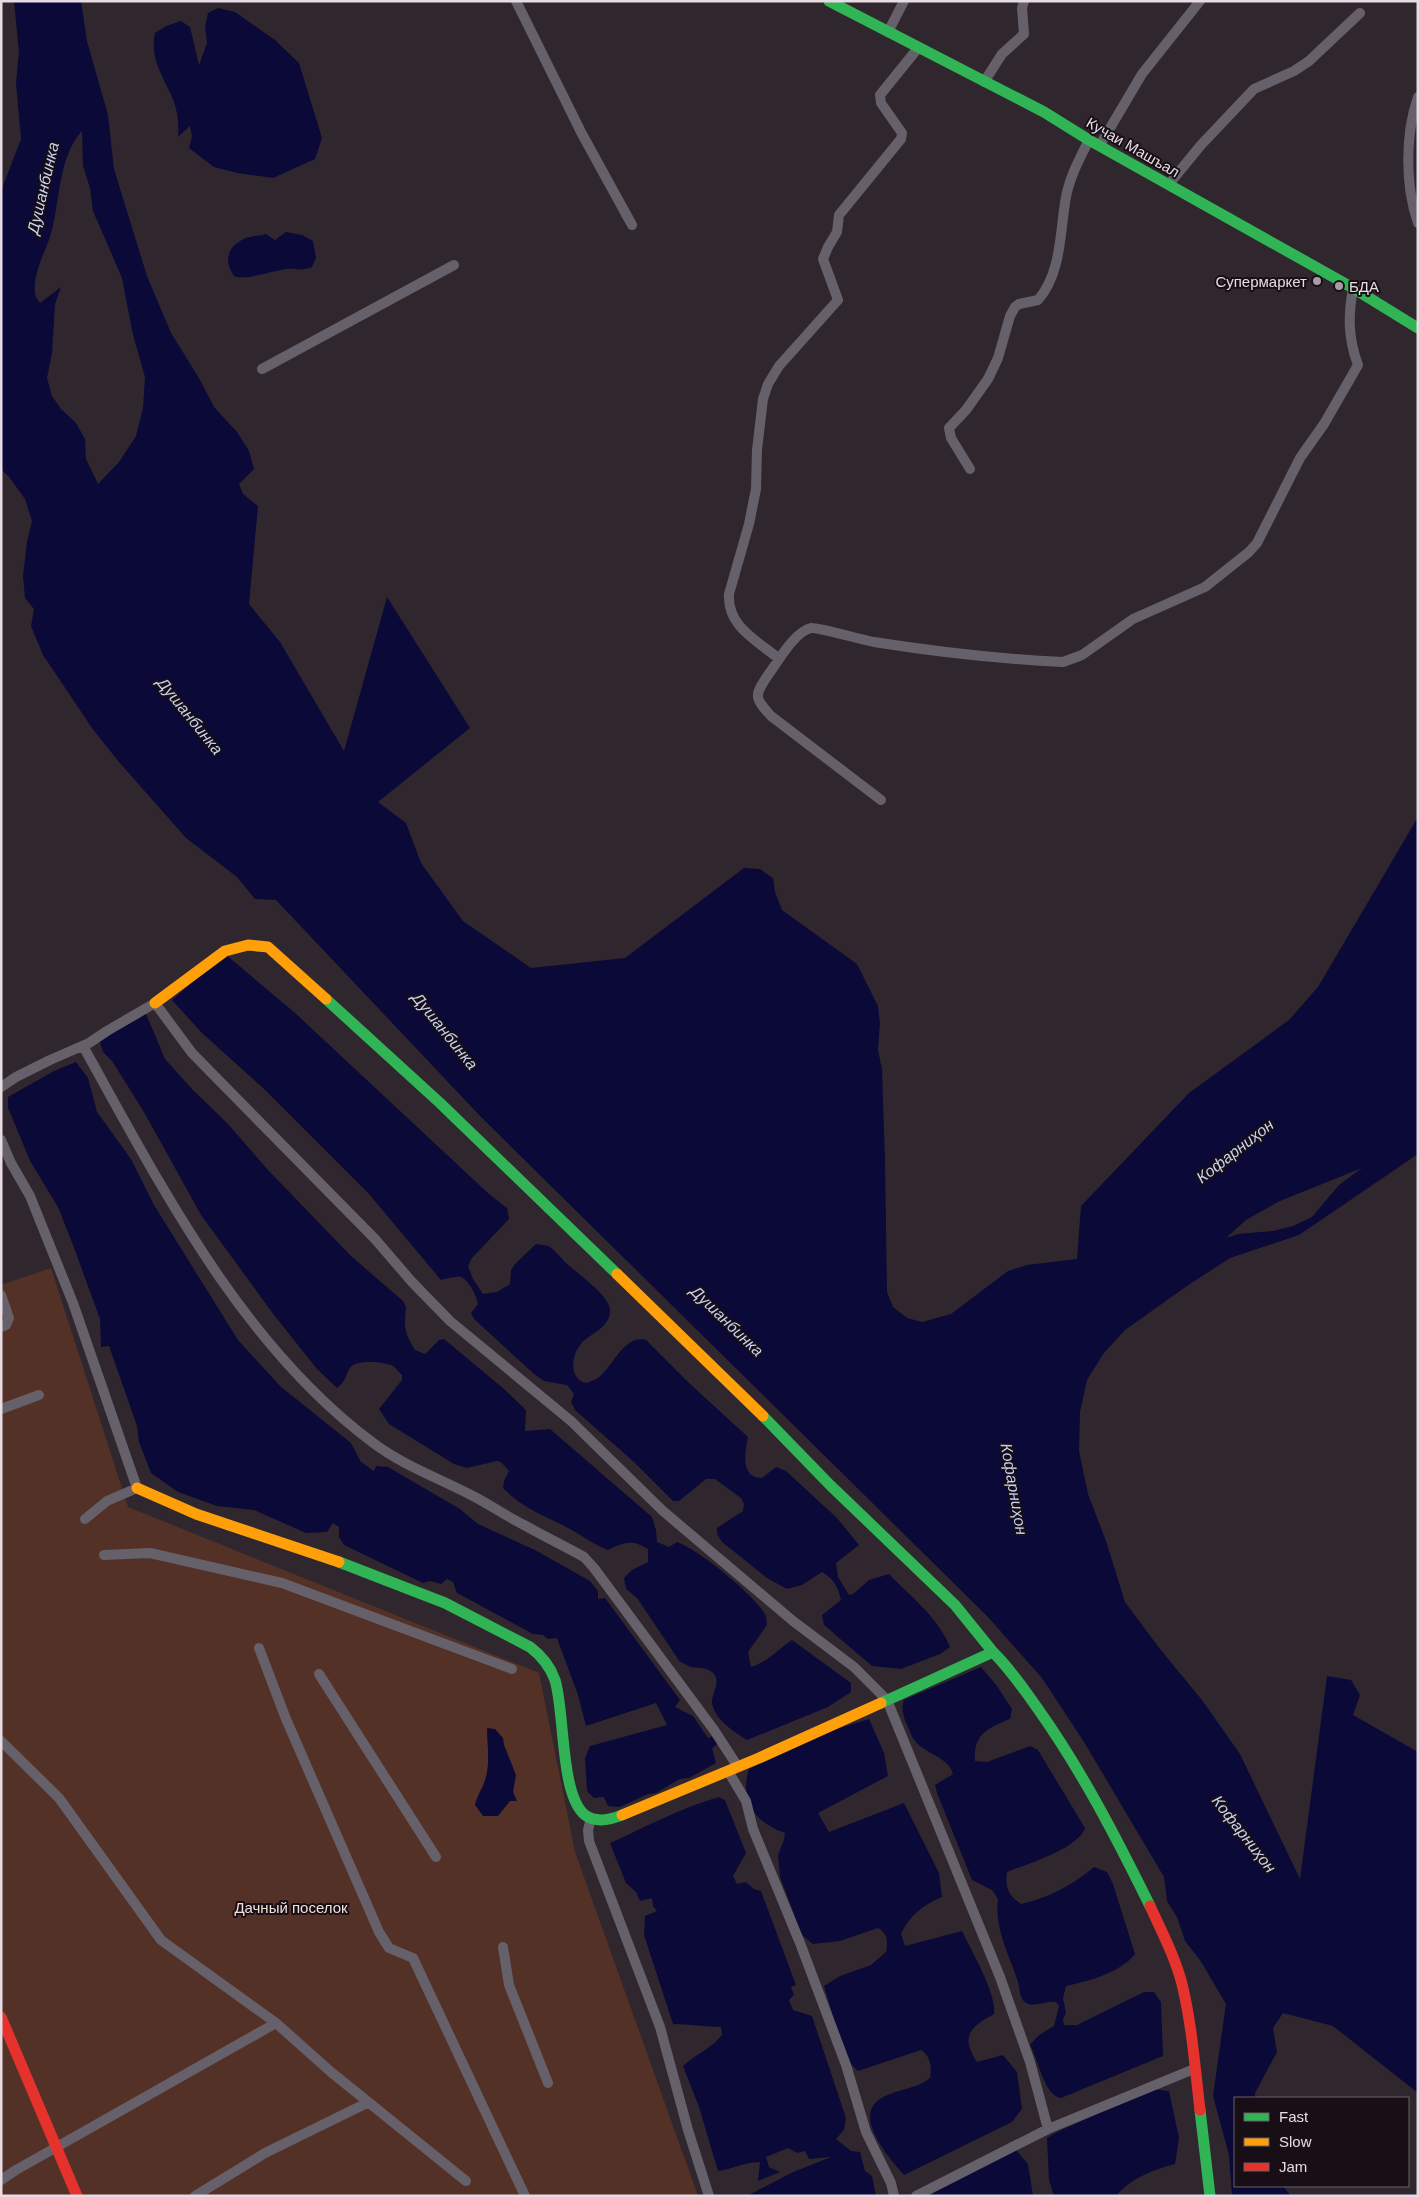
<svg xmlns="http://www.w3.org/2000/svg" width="1419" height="2197" viewBox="0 0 1419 2197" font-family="Helvetica,sans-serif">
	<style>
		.green { fill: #543127 }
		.water { fill: #0b0938; fill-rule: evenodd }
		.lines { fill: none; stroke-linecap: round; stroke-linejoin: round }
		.street { stroke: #656069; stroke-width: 10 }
		.fast { stroke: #30b455; stroke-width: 11 }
		.slow { stroke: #ff9f0a; stroke-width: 11 }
		.jam { stroke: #e5322d; stroke-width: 11 }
		.poi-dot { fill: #a79ca4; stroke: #170f15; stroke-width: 2 }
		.labels { text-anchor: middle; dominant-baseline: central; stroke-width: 4; stroke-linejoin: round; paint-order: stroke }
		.street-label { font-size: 15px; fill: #e7dbe4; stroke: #170f15 }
		.poi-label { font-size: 15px; fill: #e7dbe4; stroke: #170f15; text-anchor: end }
		.park-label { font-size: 15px; fill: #f3ded8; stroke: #170f15 }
		.water-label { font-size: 16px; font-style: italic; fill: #c7d1f4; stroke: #170f15 }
	</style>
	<rect width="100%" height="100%" fill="#30272e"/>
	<path class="green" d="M51,1268L128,1507L539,1673L575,1852L698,2196H1V1285Z"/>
	<path class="water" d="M14,1H81L87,41L108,115L114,169L147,276L171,333L199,378L214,407L237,432L249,451L254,469L239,484L243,494L258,506L249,604L280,642L344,751L387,597L470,728L378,802L406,823L421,863L463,921L531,968L625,958L744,868L760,869L773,878L775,892L782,910L857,964L878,1006L880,1023L878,1050L882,1069L885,1160L887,1292L893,1307L907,1318L922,1322L951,1314L1008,1271L1027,1265L1077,1259L1081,1206L1189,1093L1289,1020L1318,987L1418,817V1154L1299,1235L1230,1258L1187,1286L1125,1330L1104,1353L1087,1380L1080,1412L1079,1451L1088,1494L1106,1541L1125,1602L1160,1649L1202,1700L1240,1754L1300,1879L1327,1676L1351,1680L1360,1695L1353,1715L1418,1752V2093L1333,2026L1283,2013L1273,2028L1277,2052L1255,2093V2098H1235V2186H1283L1291,2196H1232L1229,2155L1213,2096L1226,2004L1200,1960L1185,1941L1177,1917L1167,1901L1164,1877L1084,1742L1042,1678L988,1617L481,1117L276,900L255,899L237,877L186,838L119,762L92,728L43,655L31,626L34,609L25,598L23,576L27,542L32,521L25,499L9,477L1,469V191L21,139L16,83L19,52ZM82,131L83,166L90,188L93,211L122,278L133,335L145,377L143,408L136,436L119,462L98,484L86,459L85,439L76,423L61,409L52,396L47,378L52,353L55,304L61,287L40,303C38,300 35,296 35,293C33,270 47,250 52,230C60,198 59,156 82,131ZM1362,1168L1339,1185L1312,1217L1293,1226L1273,1231L1238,1234L1226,1238L1246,1220L1280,1201Z
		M218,8L235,12L275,40L299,63L322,138L315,159L273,178L237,173L214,167L189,148L192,136L190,126L178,137C179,125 178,114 174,102C165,78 149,60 155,33L166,26L181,21L190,27L199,65L207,43L205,27L208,13Z
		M286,232L302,235L313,241L316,258L312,267C299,272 297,268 285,269C268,272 252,279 235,277C224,264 226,248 242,240C248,236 259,236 266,234L275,240Z
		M225,954L294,1012L489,1194L507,1208L509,1219L472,1258L468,1266L473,1279L483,1294L497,1292L510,1284L511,1270L515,1264L536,1244C540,1245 545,1245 548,1246C554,1249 560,1257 565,1262C576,1273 612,1296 610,1312C609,1329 588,1334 580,1345C571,1356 569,1381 587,1383C590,1381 595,1380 598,1378C613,1367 624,1334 646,1340L689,1383L748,1437C745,1452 740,1478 762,1478L776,1467L786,1471L837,1518L859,1545L836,1563L838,1577L849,1595L853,1594L869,1580L889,1574C910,1596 939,1618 950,1647L940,1654L901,1669L872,1666L824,1625L822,1615L841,1600C838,1587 834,1579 822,1572L802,1585L787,1589L767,1578L722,1542L717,1534V1528L743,1511L744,1504L741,1498L715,1479H706L679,1501H673L634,1462L575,1410L571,1402L574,1394L567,1385L544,1381L534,1374L474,1319L471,1313L478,1304C477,1297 469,1280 461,1277C456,1276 446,1279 441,1280L369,1194L263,1088L202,1033L172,1000Z
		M144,1009L165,1059L192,1089L228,1124L268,1170L351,1256L403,1301L406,1307C404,1327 404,1332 415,1350L425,1354L439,1340L444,1339L504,1389L526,1410L525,1431L550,1429L652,1517L656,1530L657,1542L669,1547L677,1542C698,1549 753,1594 765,1614C767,1617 766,1621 767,1625L748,1652L751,1667C768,1662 778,1649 792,1640L851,1683V1692L828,1707L747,1740C734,1732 715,1720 712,1703C711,1694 722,1682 713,1673C705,1666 700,1669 691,1667C688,1666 684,1663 680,1662L637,1598L626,1589L624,1578L632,1570L648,1562V1549C632,1539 624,1542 608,1550C594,1545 583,1536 570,1529C545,1515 524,1510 503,1488L504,1481L509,1471L501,1462L497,1461L467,1468L454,1464L389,1424L379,1409L402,1380V1375C399,1373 396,1368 393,1366C385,1362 356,1359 350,1368C344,1377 348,1379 337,1388L317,1369L274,1315L201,1215L144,1112L112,1061L103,1052L99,1039Z
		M76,1062L88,1078L97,1112L131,1159L154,1205L238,1340L280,1386L351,1443L361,1462L374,1471L376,1466L388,1467L460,1509L478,1524L535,1550L590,1581L598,1591V1599L605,1598L680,1700L675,1707L693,1716L708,1738L715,1735L719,1743L712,1748L716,1763L689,1778L680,1779L656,1793L648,1794L620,1807L608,1806L604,1797L594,1798L587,1791L585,1758L590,1746L667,1725L656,1703L586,1726L578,1695L557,1638L548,1639L543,1635L533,1634L457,1593L453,1582L447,1579L441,1584L430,1581L423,1583L344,1545L339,1537V1527L333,1523L327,1532L306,1533L254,1510L217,1506L178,1492L151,1473L139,1442L137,1426L109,1346L101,1347L100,1319L73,1245L58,1207L30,1161L19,1134L8,1108V1097L54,1071Z
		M981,1667L997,1686L1012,1709L1010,1719C988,1728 973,1734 975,1761L987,1762L1030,1746L1038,1750L1085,1828C1078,1849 1027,1864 1007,1872C1005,1888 1008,1895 1021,1904C1048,1898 1073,1885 1094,1867L1107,1872L1113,1884L1135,1954C1120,1973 1089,1981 1066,1986L1063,1998L1066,2013L1063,2019L1064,2025H1077L1144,1992H1154L1161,2002L1163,2056L1061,2098C1044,2096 1038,2058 1030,2045L1039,2035L1054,2026L1059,2006L1056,2002C1047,2000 1033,2008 1026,2003C1019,1998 1020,1989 1018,1982C1009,1954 994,1928 998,1899L992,1890L972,1880L937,1793L935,1785L953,1774C949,1757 925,1754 915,1741C911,1736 909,1728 906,1723C903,1715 901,1707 904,1700Z
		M869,1719L884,1753L888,1776L818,1813L829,1832L904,1803L939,1873L942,1897C923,1905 910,1915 901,1934L905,1946L962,1931C971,1950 997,1994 994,2014C970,2027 960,2036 977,2062L1003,2055L1017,2072L1022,2109L1012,2122L904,2175C891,2160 852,2117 880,2099C895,2089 915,2090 930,2078C932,2068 931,2056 921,2050L858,2071L849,2062L842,2046L824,1986L840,1976L871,1965L886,1952C888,1941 888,1934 878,1928L840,1941L813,1944L802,1935L780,1877L778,1855L784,1840L785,1833C755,1823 739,1800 749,1769L837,1729Z
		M487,1728L495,1729L503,1738L504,1745L516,1775L513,1792L517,1801H510L498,1816H483L475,1805C477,1796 481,1791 484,1783C491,1765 487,1746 487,1728Z
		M719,1797L725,1800L746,1853L733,1876L737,1884L746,1882L754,1889L761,1891L796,1985L791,1987L794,1995L789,2000L793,2010L812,2016L846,2118L844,2130L836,2139L851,2151L860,2152L865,2171L872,2176L876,2196H747L791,2173L831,2157L809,2159L805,2151L797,2153L788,2148L766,2157L769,2167L780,2172L758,2181L760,2162C745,2162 733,2169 718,2171L699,2107L683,2066C696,2054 711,2049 722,2035L721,2027C705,2027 689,2024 673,2024L644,1935L645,1916L657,1911L653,1906L652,1898L640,1901L636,1892L626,1883L610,1843C646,1827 680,1808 719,1797Z
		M1152,2089L1169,2091L1179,2138L1175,2164C1153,2170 1131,2178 1116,2196H1054L1049,2180L1047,2138L1055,2133Z
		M1016,2150L1028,2164L1033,2196H925Z"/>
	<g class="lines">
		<path class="street" d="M516,1L582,134L632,225
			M888,32L904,1
			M984,82L1002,54L1024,34L1022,8L1024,1
			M1418,97C1405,134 1405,186 1418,223
			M1100,145L1142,74L1200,1
			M1169,184L1201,145L1254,89L1294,71L1309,61L1360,13
			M262,369L454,265
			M970,469L951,438L949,428L966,410L988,379L998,358L1010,316L1015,307L1019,304L1038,300C1062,273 1060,229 1066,197C1070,176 1080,158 1089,140
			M778,658C756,640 727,626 729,594L749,524L756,489L757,450L763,399L768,384L779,366L838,300L823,259L828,247L837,232L839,215L901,139L902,133L881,103L880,95L918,48
			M881,800L771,716C754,697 754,696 768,675C778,662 794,632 811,628C818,627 862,640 874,642C937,652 1000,659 1063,662L1082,655L1133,619L1205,587L1249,552L1257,543L1300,458L1324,424L1358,365C1348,338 1348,316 1353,288
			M83,1046C161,1186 241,1344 372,1442C402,1465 438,1478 471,1495C489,1504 506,1516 524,1525C544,1536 564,1546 584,1557L594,1568L714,1730L738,1767
			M1,1087L16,1077L50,1060L89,1043L107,1031L155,1003L192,1053L375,1239L412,1282L450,1321L571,1421L663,1511L793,1621L854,1667L887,1700L1000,1977L1030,2062L1048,2129
			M1,1140L11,1163L30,1196L73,1303L137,1488L107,1501L85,1519
			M1,1295L9,1318L6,1325L1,1327
			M1,1409L39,1395
			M104,1555L150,1553L282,1583L512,1669
			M259,1648L286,1719L379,1932L389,1948L413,1958L525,2196
			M319,1674L436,1857
			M1,1741L59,1798L161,1940L276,2023L331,2072L466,2181
			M728,1771L746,1801L753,1829L800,1943L846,2065L866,2132L891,2183L894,2196
			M591,1818L588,1830L589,1841L660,2027L688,2130L709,2196
			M503,1947L509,1985L548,2083
			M1,2180L16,2170L276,2023
			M195,2196L265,2153L367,2103
			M916,2196L1048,2129L1194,2069"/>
		<path class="fast" d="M829,1L1044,112L1089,140L1353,288L1418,328
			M326,999L440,1103L617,1274
			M763,1416L830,1485L955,1605L993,1652
			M339,1562L445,1603L530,1647C542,1656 550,1666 555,1680C565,1712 560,1795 585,1815C596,1823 610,1820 622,1815
			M881,1703L993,1652C1010,1669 1024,1689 1038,1709C1082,1771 1117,1839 1150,1906
			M1200,2110L1210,2196"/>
		<path class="slow" d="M155,1003L225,951L248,945L268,947L326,999
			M617,1274L763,1416
			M137,1488L196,1514L339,1562
			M622,1815L759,1758L881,1703"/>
		<path class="jam" d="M1150,1906C1162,1932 1175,1957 1182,1984C1192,2025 1195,2068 1200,2110
			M1,2017L77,2196"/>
	</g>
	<g class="poi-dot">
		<circle cx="1317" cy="281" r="5"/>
		<circle cx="1339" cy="286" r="5"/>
	</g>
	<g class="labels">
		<g class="street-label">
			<text transform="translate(1133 147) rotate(30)">Кучаи Машъал</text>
		</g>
		<g class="poi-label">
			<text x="1307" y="281">Супермаркет</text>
			<text x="1349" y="286" text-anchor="start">БДА</text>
		</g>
		<g class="park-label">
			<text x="291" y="1907">Дачный поселок</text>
		</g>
		<g class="water-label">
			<text transform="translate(43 188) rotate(-77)">Душанбинка</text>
			<text transform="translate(190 716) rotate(51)">Душанбинка</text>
			<text transform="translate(445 1031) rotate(51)">Душанбинка</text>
			<text transform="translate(1235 1151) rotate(-38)">Кофарниҳон</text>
			<text transform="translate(727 1321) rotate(44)">Душанбинка</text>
			<text transform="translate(1014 1489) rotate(80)">Кофарниҳон</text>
			<text transform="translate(1244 1834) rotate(52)">Кофарниҳон</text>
		</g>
	</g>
	<rect width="1419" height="2197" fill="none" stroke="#e7dbe4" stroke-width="5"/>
	<rect x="1234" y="2097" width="175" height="90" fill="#170f15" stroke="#6a6168"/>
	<rect x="1244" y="2113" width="25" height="8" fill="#30b455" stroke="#6a6168"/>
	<text x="1279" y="2122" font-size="15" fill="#e7dbe4">Fast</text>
	<rect x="1244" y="2138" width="25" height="8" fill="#ff9f0a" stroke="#6a6168"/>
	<text x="1279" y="2147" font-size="15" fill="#e7dbe4">Slow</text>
	<rect x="1244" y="2163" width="25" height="8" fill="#e5322d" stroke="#6a6168"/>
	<text x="1279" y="2172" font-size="15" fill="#e7dbe4">Jam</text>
</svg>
